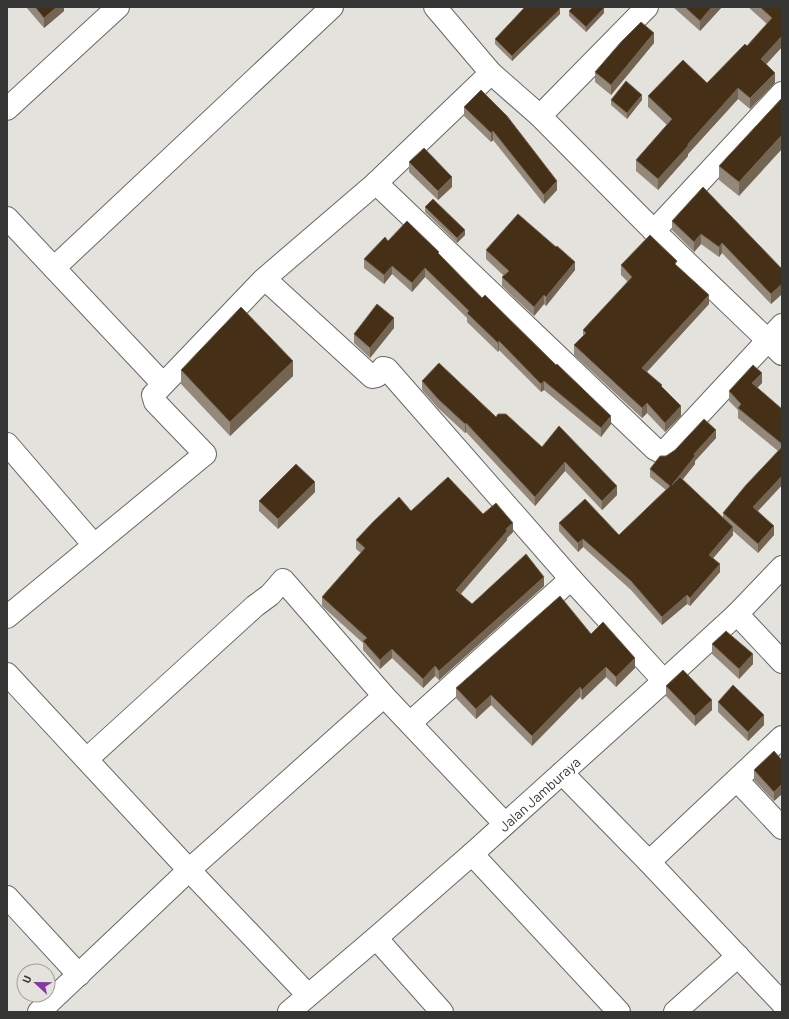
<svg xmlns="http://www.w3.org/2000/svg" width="789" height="1019" viewBox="0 0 789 1019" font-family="Barlow,sans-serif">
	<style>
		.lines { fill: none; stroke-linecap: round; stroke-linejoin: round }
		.minor-casing { stroke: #696864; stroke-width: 24 }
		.minor { stroke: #fff; stroke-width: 22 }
		.wall { fill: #94887a }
		.shaded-wall { fill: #746552 }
		.building { fill: #452f17; stroke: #746552 }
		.labels { text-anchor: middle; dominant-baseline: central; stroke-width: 4; stroke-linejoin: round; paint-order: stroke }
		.street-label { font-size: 14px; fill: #363634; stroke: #e3e2dd }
	</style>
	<rect width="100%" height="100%" fill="#e3e2dd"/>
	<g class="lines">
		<defs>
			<g id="minor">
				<path d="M435,7L491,73L540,116L654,231L782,354"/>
				<path d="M7,109L118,7"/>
				<path d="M540,116L647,7"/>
				<path d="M376,183L655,449L661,452L666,450L782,325"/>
				<path d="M7,218L163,384"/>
				<path d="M654,231L782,93"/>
				<path d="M54,268L332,7"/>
				<path d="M265,279L372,377L377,376L383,368L387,369L571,579L664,681"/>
				<path d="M7,444L94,545"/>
				<path d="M737,614L782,662"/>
				<path d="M7,617L205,454L155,402L153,395L263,280L376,183L491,73"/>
				<path d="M7,674L189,870L308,995"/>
				<path d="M410,723L571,579"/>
				<path d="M87,759L255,606L270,595L283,580L384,696L505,824"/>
				<path d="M562,773L649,862L782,1003"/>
				<path d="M737,780L782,828"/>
				<path d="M472,854L619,1012"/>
				<path d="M649,862L782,737"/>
				<path d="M7,897L79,975"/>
				<path d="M376,938L442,1012"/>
				<path d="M39,1012L189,870L384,696"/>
				<path id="s1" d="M289,1012L376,938L472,854L664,681L737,614L782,567"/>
				<path d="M675,1012L738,956"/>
			</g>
		</defs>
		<use href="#minor" class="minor-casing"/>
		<use href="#minor" class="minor"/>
	</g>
	<path class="wall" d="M26,7H64V11L44,28Z
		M521,7H558L560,14L512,61L495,44V39L524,9Z
		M673,7H722L700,31Z
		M748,7H782V47L766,64L775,83L750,109L738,99L688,154V156L658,190L636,171V160L667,125L648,107V96L707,83L747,46L767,24Z
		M569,11L604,13L586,32L569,16Z
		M654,43L611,95L595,82V72Z
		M481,90L557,190L544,204L493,140L491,142L464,116V107Z
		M782,98L739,196L719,180V166Z
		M611,100H642L627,119L611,105Z
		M409,162L452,187L438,200L409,172Z
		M425,207L465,235L457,243L425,212Z
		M672,221L782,269V294L771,304L722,253L719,257L701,244L694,252L672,230Z
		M388,241L439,255L611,424L601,437L544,390L541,392L499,350L498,352L467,322V318L425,277L412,292L392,274L384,284L364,268V259Z
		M486,250L575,270L546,306L544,304L534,316L502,286V277L504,276L486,259Z
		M621,265L677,266L709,304L647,372L681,416L665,432L647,413L642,418L574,355V345L583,336V330L628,282L621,275Z
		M394,328L370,358L354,343V334Z
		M181,370L293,376L230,436L181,384Z
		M422,381L496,417L617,495L602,510L565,471L535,506L466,432L465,433L438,408L422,390Z
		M762,383L757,388L782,409V485L758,511L774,535L758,553L733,531V535L713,558L720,572L690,606L687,604L662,625L631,590L583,547L578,552L559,531V523L619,535L666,490L650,477V469L666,456L716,438L695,461V464L682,480L723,518V513L778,451L738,418V410L729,401V391Z
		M315,492L278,529L259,511V501Z
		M411,511L483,514L513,532L507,538V540L461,594L472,604L544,586L439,680L435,676L423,688L392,658L380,669L363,650V643L322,606V597L361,553L356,549V540Z
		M591,634L635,668L616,687L606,677L582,700L580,697L532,746L491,705L476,719L456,698V688Z
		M712,644L753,664L739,679L712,654Z
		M666,686L712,710L695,726L666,696Z
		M718,702L764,725L748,741L718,712Z
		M782,760V794L774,801L754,780V770Z"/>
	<path class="shaded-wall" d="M57,7H64V11L44,28V18Z
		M712,7H722L700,31V21Z
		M604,8V13L586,32V27Z
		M560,9V14L512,61V56Z
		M654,33V43L611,95V85Z
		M782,36V47L761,70V59Z
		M775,73V83L750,109V98Z
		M738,88V99L688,154V156L658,190V179L688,144Z
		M642,95V100L627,119V113Z
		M493,131V140L491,142V133Z
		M782,135V149L739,196V182Z
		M452,177V187L438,200V191Z
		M557,181V190L544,204V195Z
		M465,230V235L457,243V238Z
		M701,234V244L694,252V242Z
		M722,243V253L719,257V247Z
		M575,262V270L546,306V297Z
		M392,266V274L384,284V275Z
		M425,268V277L412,292V283Z
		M782,284V294L771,304V294Z
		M544,295V304L534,316V307Z
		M709,295V304L642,377V368Z
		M394,318V328L370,358V348Z
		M499,341V350L498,352V343Z
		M293,361V376L230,436V422Z
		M762,373V383L752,393V383Z
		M544,381V390L541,392V384Z
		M647,403V413L642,418V408Z
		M681,406V416L665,432V423Z
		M611,416V424L601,437V428Z
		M466,423V432L465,433V424Z
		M716,430V438L695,461V464L672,493V485L694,454Z
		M565,462V471L535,506V497Z
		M782,476V485L753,516V507Z
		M315,482V492L278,529V519Z
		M617,486V495L602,510V501Z
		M513,523V532L507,538V540L456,599V590L506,529Z
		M774,526V535L758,553V544Z
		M733,527V535L709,563V555Z
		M583,539V547L578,552V543Z
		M720,564V572L690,606V598Z
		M544,577V586L439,680V671Z
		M687,595V604L662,625V617Z
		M392,649V658L380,669V660Z
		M753,654V664L739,679V669Z
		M635,658V668L616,687V677Z
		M435,666V676L423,688V679Z
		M606,667V677L582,700V690Z
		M580,687V697L532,746V736Z
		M491,695V705L476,719V709Z
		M712,700V710L695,726V716Z
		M764,715V725L748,741V732Z
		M782,784V794L774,801V792Z"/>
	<path class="building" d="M35,7H57L44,18Z
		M525,7H558L560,9L512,56L495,39Z
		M573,7H602L604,8L586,27L569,11Z
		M685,7H712L700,21Z
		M760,7H782V36L761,59L775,73L750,98L738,88L688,144V146L658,179L636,160L672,119L648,96L683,60L707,83L745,44L747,46L772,18Z
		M641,22L654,33L611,85L595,72L621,42Z
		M626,81L642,95L627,113L611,100Z
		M481,90L507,116L557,181L544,195L493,131L491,133L464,107Z
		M782,98V135L739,182L719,166Z
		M424,148L452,177L438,191L409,162Z
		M703,187L782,269V284L771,294L722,243L719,247L701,234L694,242L672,221Z
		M433,199L465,230L457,238L425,207Z
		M518,214L556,247L557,246L575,262L546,297L544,295L534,307L502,277L509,271L486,250Z
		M407,221L439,252L438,253L482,298L485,295L556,365L557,364L611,416L601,428L544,381L541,384L499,341L498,343L467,313L469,311L425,268L412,283L392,266L384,275L364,259L385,237L388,241Z
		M650,235L677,261L675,264L709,295L642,368L662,385L661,386L681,406L665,423L647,403L642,408L574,345L586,333L583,330L632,277L621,265Z
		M377,304L394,318L370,348L354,334Z
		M241,307L293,361L230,422L181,370Z
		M439,363L496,417L498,414H506L542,447L559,426L617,486L602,501L565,462L535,497L466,423L465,424L438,399L422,381Z
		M753,365L762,373L752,383L782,409V444L738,408L741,404L729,391Z
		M704,419L716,430L694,454L695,456L672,485L680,477L733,527L709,555L720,564L690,598L687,595L662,617L631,581L583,539L578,543L559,523L585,499L619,535L670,486L650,469L660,456H666L675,450Z
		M782,447V476L753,507L774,526L758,544L723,513L746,485Z
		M296,464L315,482L278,519L259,501Z
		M448,477L483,514L496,503L513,523L506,529L507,531L456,590L472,604L526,554L544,577L439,671L435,666L423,679L392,649L380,660L363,641L367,638L322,597L365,548L356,540L373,522L399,497L411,511Z
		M560,596L591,634L603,622L635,658L616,677L606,667L582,690L580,687L532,736L491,695L476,709L456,688Z
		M726,631L753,654L739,669L712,644Z
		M683,670L712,700L695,716L666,686Z
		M733,685L764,715L748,732L718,702Z
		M774,751L782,760V784L774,792L754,770Z"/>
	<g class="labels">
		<g class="street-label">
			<text stroke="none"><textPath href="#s1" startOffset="332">Jalan Jamburaya</textPath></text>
		</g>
	</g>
	<rect width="789" height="1019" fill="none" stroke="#363634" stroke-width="16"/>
	<g transform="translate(36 983) rotate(292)"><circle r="19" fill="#e3e2dd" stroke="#9e9d99"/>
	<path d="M0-3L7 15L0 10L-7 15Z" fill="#8935a3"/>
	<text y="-6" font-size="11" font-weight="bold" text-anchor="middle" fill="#363634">U</text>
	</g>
</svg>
